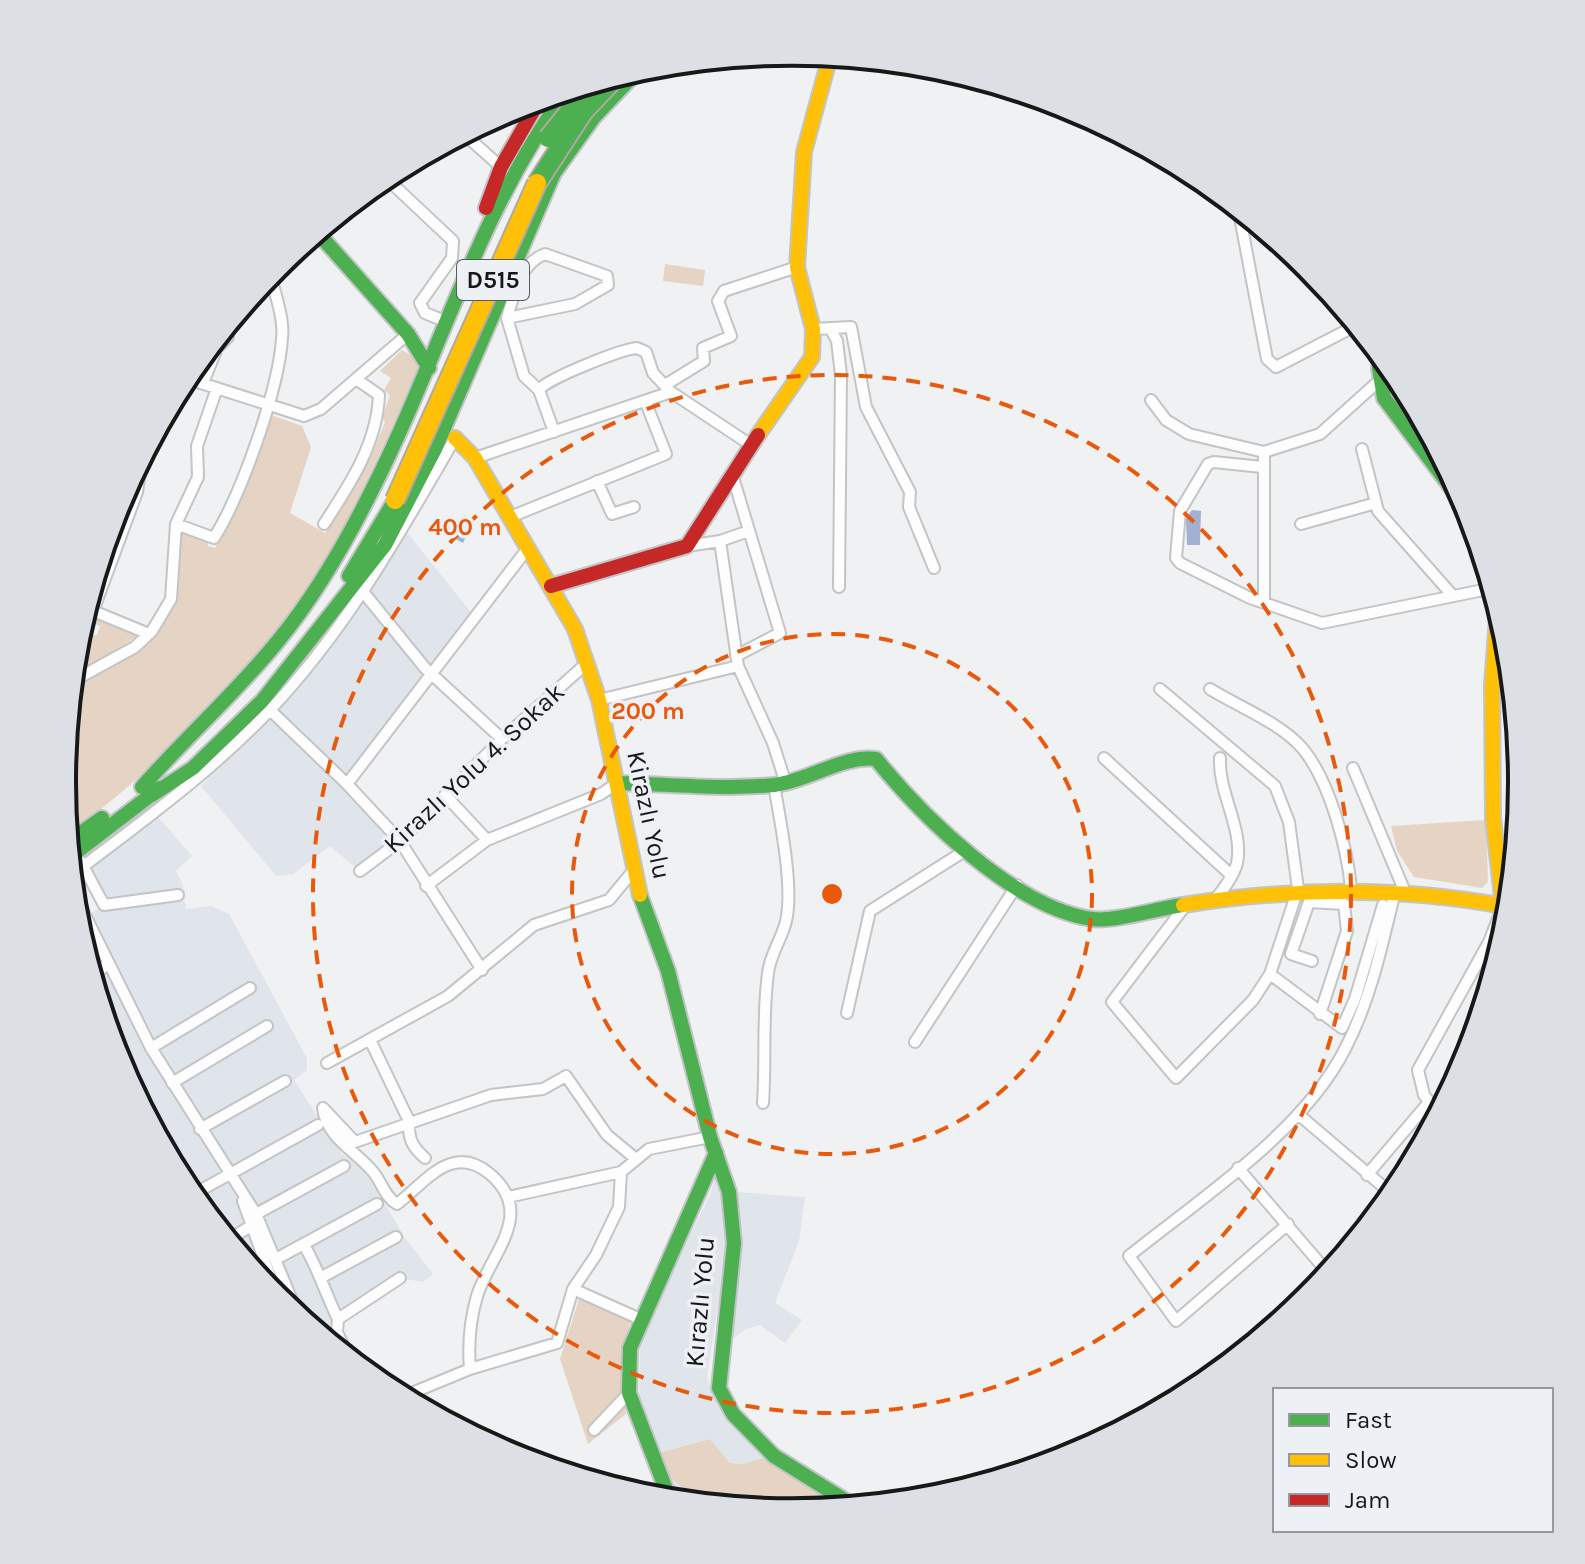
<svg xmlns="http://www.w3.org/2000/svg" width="1585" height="1564" viewBox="0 0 1585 1564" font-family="Karla,sans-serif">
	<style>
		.built { fill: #e0e4eb }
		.green { fill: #e5d4c3 }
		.water { fill: #a1b1d3 }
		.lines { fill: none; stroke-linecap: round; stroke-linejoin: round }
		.street-casing { stroke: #c3c4c6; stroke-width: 14 }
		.fast-casing { stroke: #c3c4c6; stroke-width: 18 }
		.slow-casing { stroke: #c3c4c6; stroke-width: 18 }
		.jam-casing { stroke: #c3c4c6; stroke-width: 18 }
		.street { stroke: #fdfdfd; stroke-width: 10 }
		.fast { stroke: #4caf50; stroke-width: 14 }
		.slow { stroke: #ffc107; stroke-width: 14 }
		.jam { stroke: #c62828; stroke-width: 14 }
		.fast-bridge-casing { stroke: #b1a9a0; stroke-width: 22; stroke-linecap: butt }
		.slow-bridge-casing { stroke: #b1a9a0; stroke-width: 22; stroke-linecap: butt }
		.fast-bridge { stroke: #4caf50; stroke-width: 18 }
		.slow-bridge { stroke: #ffc107; stroke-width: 18 }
		.ring { fill: none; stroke: #e8590c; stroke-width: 4; stroke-dasharray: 14 10 }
		.labels { text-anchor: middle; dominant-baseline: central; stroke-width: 7; stroke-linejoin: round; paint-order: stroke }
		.shield { fill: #edf0f5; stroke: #57595c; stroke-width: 2 }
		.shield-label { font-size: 24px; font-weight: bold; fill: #17181a }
		.street-label { font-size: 26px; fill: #17181a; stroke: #edf0f5 }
		.rim { fill: none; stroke: #17181a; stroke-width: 4 }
		.centre { fill: #e8590c; stroke: #edf0f5; stroke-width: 4 }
		.ring-label { font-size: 24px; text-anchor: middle; font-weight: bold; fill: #e8590c; stroke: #edf0f5; stroke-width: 7; stroke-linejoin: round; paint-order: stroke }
	</style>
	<rect width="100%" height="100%" fill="#eff1f3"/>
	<path class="built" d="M405,530L474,616L347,784L270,710Z
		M271,715L393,840L356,868L330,846L293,874L276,876L201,786Z
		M154,812L192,856L176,871L183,885L186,909L211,906L229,914L307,1058V1070L294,1080L342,1154L364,1168L405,1238L433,1274L423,1282L400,1278L338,1319L305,1245L276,1259L256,1214L276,1298L185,1187L118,1061L76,924L73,891L86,917L104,905L84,865Z
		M717,1171L729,1215V1234L707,1377L712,1395L763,1458L743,1464L730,1463L710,1439L658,1453L639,1413L640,1337L710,1195Z
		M736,1192L805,1197L799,1241L775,1303L802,1320L785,1343L760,1325L746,1329L725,1344L742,1237Z
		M304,1249L334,1322L319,1333L299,1317L279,1260Z
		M670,1477L700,1495L721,1505L678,1501Z"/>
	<path class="green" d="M665,264L705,270L703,286L663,281Z
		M402,350L414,357L419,369C390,429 364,491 331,549C277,644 164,766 74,829L66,822L63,782L72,687L138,649L173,602L178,584L179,530L208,540V546L215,548L234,512L268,414L302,426L311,447L290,513L325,533L371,457L385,422L382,418L390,395L384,390L391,378L380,371Z
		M85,611L141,634L73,677L78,635H97L100,626L83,618Z
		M1486,820L1488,882L1482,888L1414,877L1397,851L1391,826Z
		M579,1299L631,1321C618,1354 619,1380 626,1414L588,1444L560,1359Z
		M710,1439L730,1463L743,1464L763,1458L839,1507C794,1512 700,1515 669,1475C665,1469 662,1459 658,1453Z"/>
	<path class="water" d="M1192,510L1201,511L1200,545H1187L1186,518Z
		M464,515L474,521L463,543L452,537Z"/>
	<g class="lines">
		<defs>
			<path id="street" d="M464,134L501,167
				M385,177L453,241L452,258L420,303L425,313L447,322
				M1238,207L1267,359L1276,367L1357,325
				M507,318C514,295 520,263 545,254L607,276L608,285L575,304L507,318L524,376L539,390L554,432
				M830,328L837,341L841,375L839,587
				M813,329L851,327L866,407L910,492L909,507L934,568
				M185,378L304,416L321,409L408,334
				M203,383L217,348L228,337L227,326
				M665,385L704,361L703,348L731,336L718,301L724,291L797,267
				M539,390C546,379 622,349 637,348L646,352L653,373L670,391
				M1151,400L1166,420L1189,434L1264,452L1320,434L1381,379
				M1362,449L1378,511L1453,596
				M475,458L671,392L751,445
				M1262,467L1214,462L1208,464L1180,511L1176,558L1180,563L1250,598L1322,623L1493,588
				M732,474L780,633L736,656
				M597,481L612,514L634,507
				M510,517L666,454L646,403
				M176,524L214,538C241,495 279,389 282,338C284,322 278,304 274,288
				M324,524C350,484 377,444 379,395L356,379
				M1301,524L1376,503
				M687,546L720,541L749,531
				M360,588L425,668L502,739
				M1264,601V452
				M86,608L149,634
				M93,611L137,492L142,458
				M738,666L773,743L786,784
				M73,681L135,647L152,631L171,599L176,524L198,477L197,446L217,388
				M1160,689L1275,786L1289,822L1298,889L1270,974L1253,1000L1176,1078L1112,1002L1185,906
				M1210,689C1239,707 1281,723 1303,749C1330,782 1347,847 1351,888
				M599,700L738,666L720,541
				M270,710L347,784L400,841L482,970
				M1104,758L1231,875
				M1353,768L1405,892
				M347,784L528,548
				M445,795L487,840
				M81,862L104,905L178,895
				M360,871L400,841L502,739L587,663
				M72,875C140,823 210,773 269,711C346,630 400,533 455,438
				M426,886L487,840L601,794L617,783
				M73,891L151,1048L256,1214L299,1317
				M1214,901C1222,891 1234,876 1237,863C1244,829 1218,793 1220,758
				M1312,961L1291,954L1309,902L1344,904L1347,931L1320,1014
				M1270,974L1342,1028L1355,999L1383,905
				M92,976L108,964
				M847,1013L870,911L966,850
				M371,1042L409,1121C408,1138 412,1147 425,1158
				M915,1042L1017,885
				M151,1048L250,988
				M327,1063L448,996L534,925L609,900L633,871
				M172,1083L267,1026
				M763,1103C766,1059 762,1017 768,973C770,954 782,939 786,921C794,888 780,819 774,785
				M1298,1114L1393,1195
				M1439,1114L1424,1095L1418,1070L1489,942L1503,906L1510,909
				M200,1129L285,1081
				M1238,1168L1323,1267L1322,1282
				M1367,1175L1429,1102
				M192,1195L318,1125
				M508,1197L621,1172
				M243,1201L279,1301
				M256,1214L344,1166
				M1288,1224L1176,1321L1129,1256C1201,1198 1303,1132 1345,1049C1371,999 1382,945 1395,891
				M228,1240L251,1226
				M304,1245C319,1270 325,1293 338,1319
				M276,1259L377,1204
				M322,1277L396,1237
				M573,1289L640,1319
				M338,1319L400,1278
				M338,1319L337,1332L349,1358
				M470,1369C468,1345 470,1320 477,1296C490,1254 537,1214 490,1174C452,1142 426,1182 397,1204C385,1197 382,1183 374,1173C357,1151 327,1139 323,1108L355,1142L491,1095L543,1089L566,1076L607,1135L636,1159
				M402,1397L470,1369L557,1343L573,1289L596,1255L619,1207L621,1172L649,1149L710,1137
				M594,1430L629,1393"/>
			<path id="fast" d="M622,75L630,79L649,67
				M317,232L408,334L429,368
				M1383,357L1379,368L1384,398L1471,514
				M349,576L395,500
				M617,783C668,784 723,790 774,785C809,781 842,755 876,759C923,817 1015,908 1092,919C1115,922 1159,908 1183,905
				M142,787C186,737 236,693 278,641C315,596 345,544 371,492C440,357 476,215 567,91
				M152,795L193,768L262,701L385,545L435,449L554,173L594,117L630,79
				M68,842L102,818
				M70,857L160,788
				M640,895L668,971L710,1137L729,1192L734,1243L719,1388L733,1414L774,1456L854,1506
				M670,1500L629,1393L630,1348L716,1153
				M899,1502L904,1501"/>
			<path id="slow" d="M758,435L812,357L813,329L797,267L804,152L830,56
				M455,438L475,458L575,629L599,700L640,895
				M1183,905C1291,888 1396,886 1503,906L1493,818L1492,685L1498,606"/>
			<path id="jam" d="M486,208L501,167L540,99
				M551,586L687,546L758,435"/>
		</defs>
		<use href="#street" class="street-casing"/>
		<use href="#fast" class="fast-casing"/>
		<use href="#slow" class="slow-casing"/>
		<use href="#jam" class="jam-casing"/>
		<use href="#street" class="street"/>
		<use href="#fast" class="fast"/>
		<use href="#slow" class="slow"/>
		<use href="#jam" class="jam"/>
		<defs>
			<path id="fast-bridge" d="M548,138L591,84
				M537,183L583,112L617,76"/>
			<path id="slow-bridge" d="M395,500L537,183"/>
		</defs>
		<use href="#fast-bridge" class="fast-bridge-casing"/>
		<use href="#slow-bridge" class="slow-bridge-casing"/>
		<use href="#fast-bridge" class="fast-bridge"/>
		<use href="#slow-bridge" class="slow-bridge"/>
	</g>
	<g class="ring">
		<circle cx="832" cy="894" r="260"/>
		<circle cx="832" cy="894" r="519"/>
	</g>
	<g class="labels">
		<rect class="shield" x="457" y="260" width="72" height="40" rx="6"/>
		<g class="shield-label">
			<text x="493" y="280">D515</text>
		</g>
		<g class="street-label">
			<text transform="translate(474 768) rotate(-43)">Kirazlı Yolu 4. Sokak</text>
			<text transform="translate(649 815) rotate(78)">Kirazlı Yolu</text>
			<text transform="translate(700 1302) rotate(-85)">Kırazlı Yolu</text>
		</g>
	</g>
	<path d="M0 0H1585V1564H0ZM76 782a716 716 0 1 1 1432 0a716 716 0 1 1-1432 0Z" fill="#dcdfe3" fill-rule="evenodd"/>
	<path class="rim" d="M76 782a716 716 0 1 1 1432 0a716 716 0 1 1-1432 0Z"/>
	<circle cx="832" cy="894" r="12" class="centre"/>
	<g class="ring-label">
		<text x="465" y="535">400 m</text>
		<text x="648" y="719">200 m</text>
	</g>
	<rect x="1273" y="1388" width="280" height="144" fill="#edf0f5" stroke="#979a9d" stroke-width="2"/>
	<rect x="1289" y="1414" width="40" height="12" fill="#4caf50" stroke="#979a9d" stroke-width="2"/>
	<text x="1345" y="1428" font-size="24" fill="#17181a">Fast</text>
	<rect x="1289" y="1454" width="40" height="12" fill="#ffc107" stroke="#979a9d" stroke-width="2"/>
	<text x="1345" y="1468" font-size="24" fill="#17181a">Slow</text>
	<rect x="1289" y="1494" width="40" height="12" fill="#c62828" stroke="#979a9d" stroke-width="2"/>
	<text x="1345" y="1508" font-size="24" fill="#17181a">Jam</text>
</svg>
